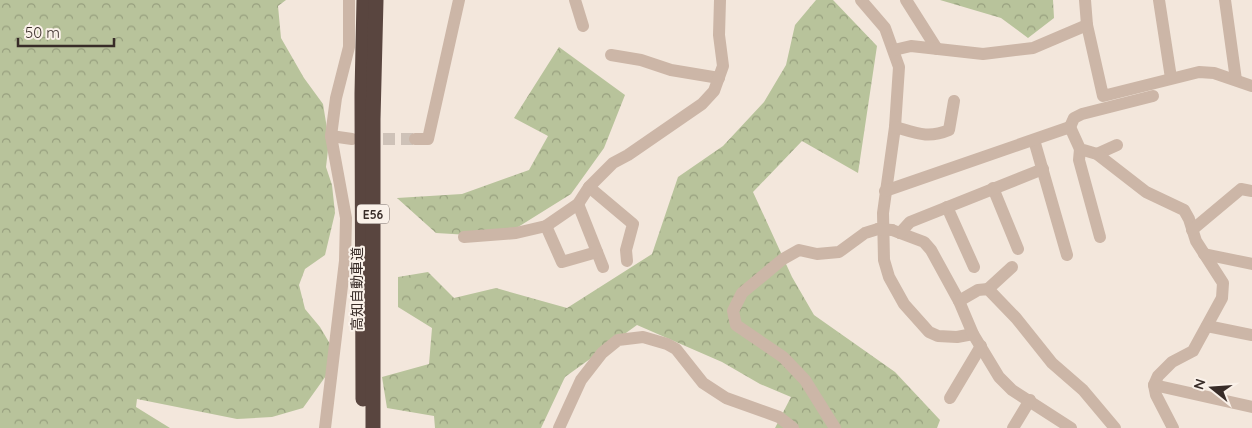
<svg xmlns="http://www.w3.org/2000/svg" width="1252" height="428" viewBox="0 0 1252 428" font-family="Quicksand,'Noto Sans JP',sans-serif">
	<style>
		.forest { fill: url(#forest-crowns) }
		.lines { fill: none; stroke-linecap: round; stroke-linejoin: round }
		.minor-tunnel { stroke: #cec2b8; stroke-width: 12; stroke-dasharray: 12 6; stroke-linecap: butt }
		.minor { stroke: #ccb6a7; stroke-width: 12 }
		.highway { stroke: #59453f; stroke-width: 15 }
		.minor-bridge { stroke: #ccb6a7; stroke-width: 12 }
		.labels { text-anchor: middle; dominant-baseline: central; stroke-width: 4; stroke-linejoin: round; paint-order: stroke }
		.shield { fill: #faf1e9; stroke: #726762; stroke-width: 1 }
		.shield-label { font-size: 12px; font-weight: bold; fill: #382c28 }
		.street-label { font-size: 14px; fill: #382c28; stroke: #faf1e9 }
	</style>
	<defs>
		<pattern id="forest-crowns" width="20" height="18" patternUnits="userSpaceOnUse" patternTransform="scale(1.25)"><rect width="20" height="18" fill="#b8c39b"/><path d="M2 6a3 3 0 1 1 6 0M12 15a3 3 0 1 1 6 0" fill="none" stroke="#979f7e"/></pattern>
	</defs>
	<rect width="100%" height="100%" fill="#f3e7dc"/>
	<g class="forest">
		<polygon points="0,0 286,0 278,6 281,38 304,78 323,104 329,141 326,167 332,185 335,213 325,255 305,269 299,285 305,309 320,327 333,349 328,373 303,408 272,417 237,419 137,399 136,407 170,428 0,428"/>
		<polygon points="816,0 833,0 877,46 858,173 802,141 753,192 792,277 814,315 895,372 940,420 937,428 775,428 791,397 760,384 722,362 637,325 565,377 541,428 435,428 434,416 387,408 382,377 429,364 432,328 398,307 398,277 428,272 454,298 496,288 567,308 652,254 678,177 723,146 764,102 786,65 795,25"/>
		<polygon points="940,0 1053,0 1054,18 1028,38 1001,18"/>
		<polygon points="559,47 625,95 604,148 571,194 502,237 436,233 397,198 462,194 529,170 548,136 514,118"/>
	</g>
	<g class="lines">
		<polyline class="minor-tunnel" points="365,139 415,139"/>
		<g class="minor">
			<polyline points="575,0 583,26"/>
			<polyline points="861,0 885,28 899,67 895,127 883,213 884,260 889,277 904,304 929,332 938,336 957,337 973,334"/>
			<polyline points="906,0 937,49"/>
			<polyline points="1085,0 1087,25 1103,96 1199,72 1214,73 1252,86"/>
			<polyline points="1159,0 1171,78"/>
			<polyline points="1225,0 1236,80"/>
			<polyline points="894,50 911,46 983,54 1033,48 1087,25"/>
			<polyline points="611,55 641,60 671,70 719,78"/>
			<path d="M895,127c21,6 33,12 54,3l5,-29"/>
			<polyline points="1070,127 1074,118 1082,114 1153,96"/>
			<polyline points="331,136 352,139"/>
			<polyline points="415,139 428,139 459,0"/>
			<polyline points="1034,140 1067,255"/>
			<polyline points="1080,149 1079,160 1100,237"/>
			<polyline points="1097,154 1117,145"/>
			<polyline points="589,187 633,224 626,250 627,261"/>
			<polyline points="993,188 1018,249"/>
			<polyline points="885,191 1070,127 1080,149 1097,154 1146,192 1184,210 1189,219 1196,241 1223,283 1222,298 1193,351 1172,362 1158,376 1154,385 1156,395 1173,428"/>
			<polyline points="578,204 603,267"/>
			<polyline points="947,207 974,267"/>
			<polyline points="546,226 562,262 597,252"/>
			<polyline points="892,230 924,242 931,250 959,301 973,334 999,377 1012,390 1071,428"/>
			<polyline points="1192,230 1241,189 1252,191"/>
			<polyline points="900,233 910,222 1043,169"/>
			<polyline points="464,237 516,233 546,226 578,204 589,187 613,163 628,155 702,104 714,91 723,66 719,35 720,0"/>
			<polyline points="1204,254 1252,264"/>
			<polyline points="988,289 1012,267"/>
			<polyline points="959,301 978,290 988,289 1016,318 1052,363 1083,390 1115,428"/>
			<polyline points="1207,326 1252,335"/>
			<polyline points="1154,385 1252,407"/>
			<polyline points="950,398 981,346"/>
			<polyline points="325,428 345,261 346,218 331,136 336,98 349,47 349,0"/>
			<polyline points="559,428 581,380 602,353 618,340 643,337 667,344 676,349 703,383 726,398 779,417 793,428"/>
			<polyline points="835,428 805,380 783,357 736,325 733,311 742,293 783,259 799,250 817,254 839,252 865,233 878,229"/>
			<polyline points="1013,428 1030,400"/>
		</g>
		<g class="highway">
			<polyline points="363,399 362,94 364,0"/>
			<polyline points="373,428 373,119 376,0"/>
		</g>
		<polyline class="minor-bridge" points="878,229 892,230"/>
	</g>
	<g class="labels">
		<rect class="shield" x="357" y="204.5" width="32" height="19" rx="4"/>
		<g class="shield-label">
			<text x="373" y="214">E56</text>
		</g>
		<g class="street-label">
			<text transform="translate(357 289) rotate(-90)">高知自動車道</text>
		</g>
	</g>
	<g transform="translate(1212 388) rotate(287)" stroke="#faf1e9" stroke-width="4" paint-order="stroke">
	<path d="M0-4L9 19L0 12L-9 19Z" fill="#382c28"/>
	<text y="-8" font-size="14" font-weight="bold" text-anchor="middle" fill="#382c28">N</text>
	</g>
	<path d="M18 38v8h96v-8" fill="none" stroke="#382c28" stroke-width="2.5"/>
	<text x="25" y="38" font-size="15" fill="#382c28" stroke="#faf1e9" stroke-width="4" paint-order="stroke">50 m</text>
</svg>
